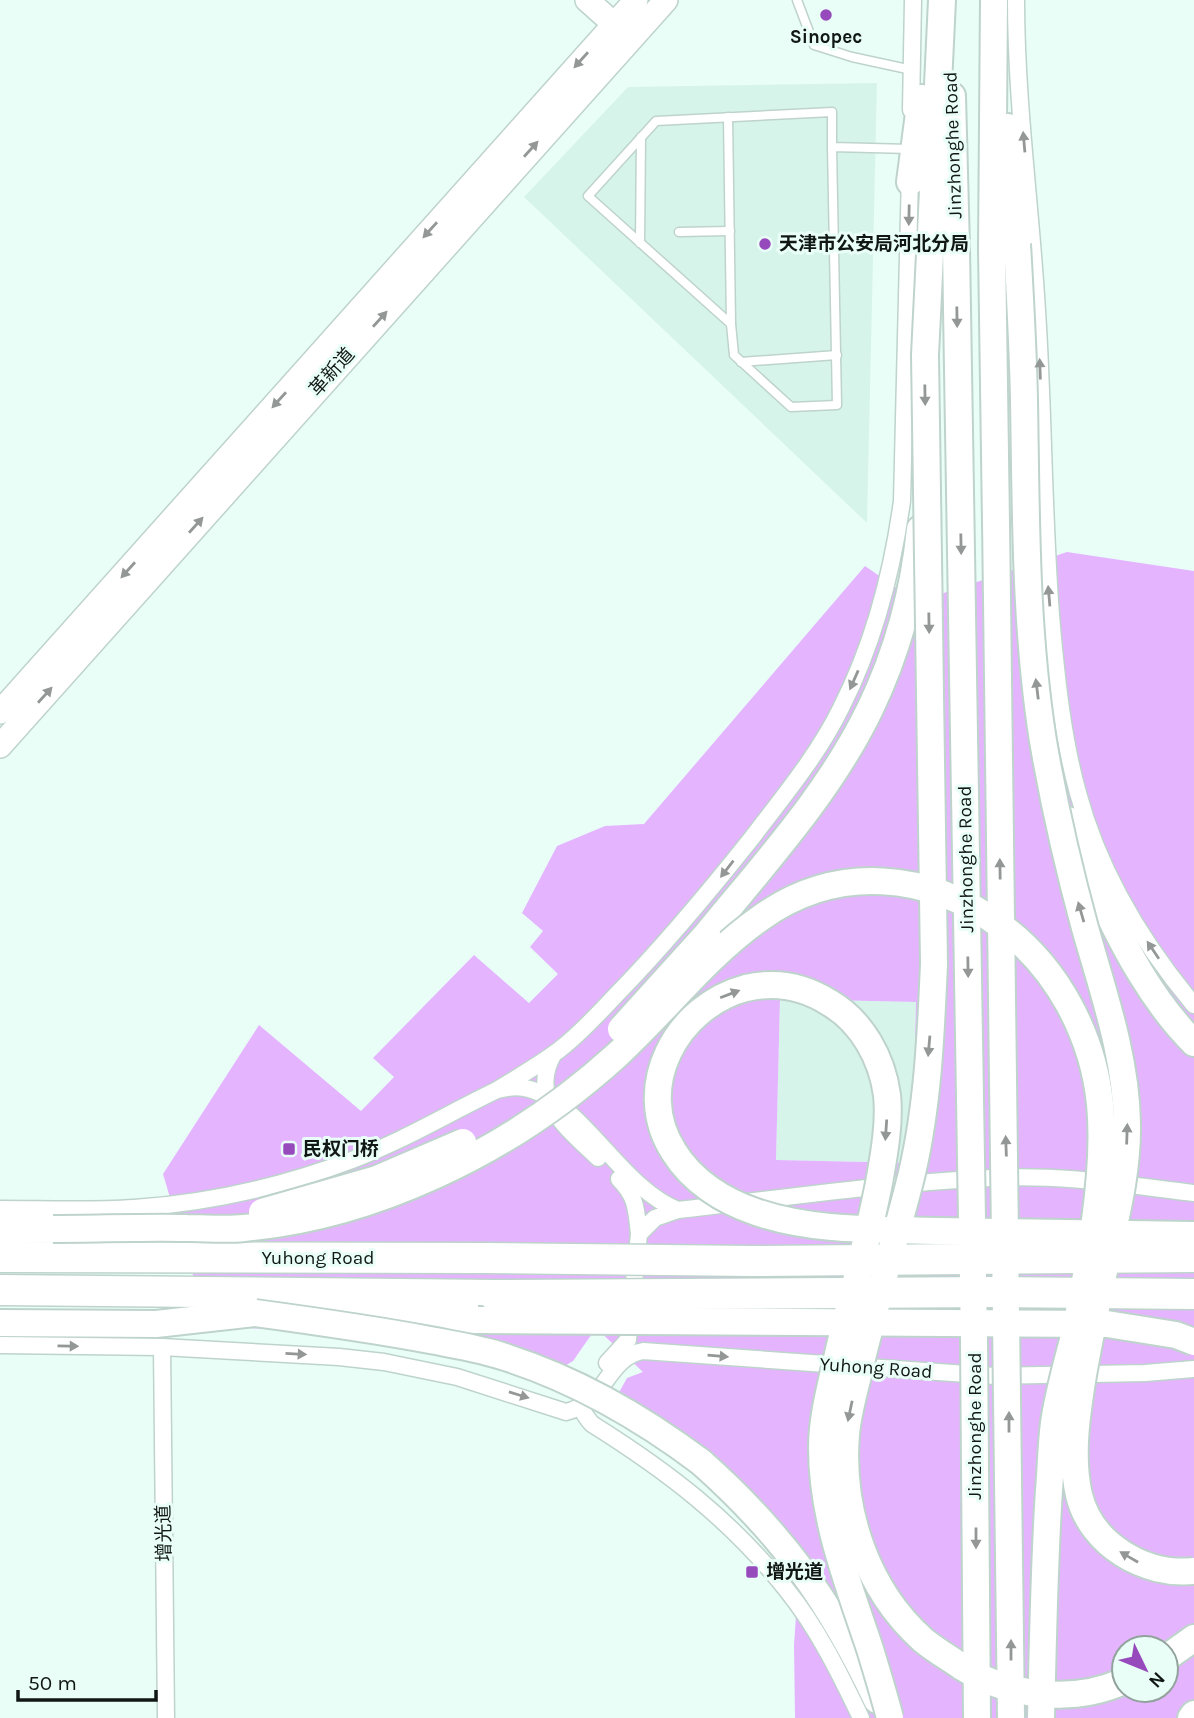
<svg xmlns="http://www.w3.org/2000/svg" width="1194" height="1718" viewBox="0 0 1194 1718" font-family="Karla,'Noto Sans SC',sans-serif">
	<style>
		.built { fill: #d7f4eb }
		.green { fill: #e4b5fe; fill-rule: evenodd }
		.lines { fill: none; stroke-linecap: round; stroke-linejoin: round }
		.lane-casing { stroke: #bed3cc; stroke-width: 11 }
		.street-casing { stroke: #bed3cc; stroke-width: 19 }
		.secondary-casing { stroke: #bed3cc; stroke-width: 26 }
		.primary-casing { stroke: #bed3cc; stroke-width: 30 }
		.highway-casing { stroke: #bed3cc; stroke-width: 33 }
		.lane { stroke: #fff; stroke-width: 8 }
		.street { stroke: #fff; stroke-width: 16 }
		.secondary { stroke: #fff; stroke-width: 23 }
		.primary { stroke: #fff; stroke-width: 26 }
		.highway { stroke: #fff; stroke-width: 30 }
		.primary-bridge-casing { stroke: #bed3cc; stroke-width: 30; stroke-linecap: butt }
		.highway-bridge-casing { stroke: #bed3cc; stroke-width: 33; stroke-linecap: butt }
		.primary-bridge { stroke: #fff; stroke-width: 26 }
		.highway-bridge { stroke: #fff; stroke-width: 30 }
		.oneway { fill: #939796 }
		.poi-dot { fill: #974abb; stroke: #e9fef7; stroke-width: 2.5 }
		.labels { text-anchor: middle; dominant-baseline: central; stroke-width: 6; stroke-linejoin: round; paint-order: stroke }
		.poi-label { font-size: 19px; font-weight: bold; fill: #101715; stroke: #e9fef7; text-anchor: start }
		.street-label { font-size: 19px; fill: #101715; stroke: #e9fef7 }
	</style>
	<rect width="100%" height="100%" fill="#e9fef7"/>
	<g class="built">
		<polygon points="877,83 867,523 524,197 628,87"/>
		<polygon points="780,999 916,1002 912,1163 776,1160"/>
	</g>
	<path class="green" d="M1067,552l127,19v1147h-399l-1,-73 4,-58 -35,-47 -146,-144 10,-18 16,-6 -47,-44 -23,33 -26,16 -75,-24 -163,-22 -101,-5 -45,-152 96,-149 102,86 33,-34 -21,-19 101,-103 55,48 29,-29 -28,-27 13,-16 -21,-18 35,-67 48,-20 39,-2 221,-258 52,36zM780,999l136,3 -4,161 -136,-3zM1124,1648h42v42h-42z"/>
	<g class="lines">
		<g class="lane-casing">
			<g id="lane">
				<polyline points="797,0 814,45 852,57 912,70"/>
				<polyline points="728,117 731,324"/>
				<polyline points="832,147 837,405 791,407 734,355 731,324 588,196 656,121 832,112 832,147 910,149"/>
				<polyline points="679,232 730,231"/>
				<polyline points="640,243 641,137"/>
				<polyline points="741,362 837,355"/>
			</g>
		</g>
		<g class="street-casing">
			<g id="street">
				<path d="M1016,0c0,104 15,207 21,311 7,105 6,211 15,316 5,55 11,112 26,166 21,78 65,151 116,212"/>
				<polyline points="911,110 913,0"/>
				<path d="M553,1055c-25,45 16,75 45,103"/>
				<path d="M497,1090c21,-13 42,-25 62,-40 21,-16 39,-36 57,-55 48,-49 92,-102 135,-156 32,-42 67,-84 90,-131 33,-65 51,-134 61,-207l8,-327"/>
				<path d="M619,1179c18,18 17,31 20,55"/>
				<path d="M0,1209c44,0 89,2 134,-1 74,-5 149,-22 218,-48 51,-19 97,-47 145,-70 9,-2 17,-4 27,-2 54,8 97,101 154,122"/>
				<path d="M0,1345l162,2 177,10 45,5 73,15 109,35c40,-9 40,-54 77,-61l352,25 150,-3 49,-4"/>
				<polyline points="162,1347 166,1718"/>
				<path d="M607,1363l21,-23 11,-106 16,-16 23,-8c105,-12 209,-27 314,-32 67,-4 135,7 202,15"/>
				<path d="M582,1399c-2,10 3,17 10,25 75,47 138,95 194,165 31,38 54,85 75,129"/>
			</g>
		</g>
		<g class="secondary-casing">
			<g id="secondary">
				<polyline points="587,0 624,33"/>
				<polyline points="0,712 636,0"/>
				<polyline points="0,746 666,0"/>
			</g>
		</g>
		<g class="primary-casing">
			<g id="primary">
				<polyline points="952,96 956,248"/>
				<polyline points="1008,127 1017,244"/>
				<polyline points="910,182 921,98"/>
				<polyline points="992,248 994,0"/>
				<polyline points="930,254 942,0"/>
				<path d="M1068,820c8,26 20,50 31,74 25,53 53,107 95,149"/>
				<path d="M707,934c58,-71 123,-142 163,-225 27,-56 44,-119 50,-180"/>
				<polyline points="0,1229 53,1229"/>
				<polyline points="323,1314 478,1320"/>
				<polyline points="0,1323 156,1324 255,1313 278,1313"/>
				<path d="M701,1462c81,72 130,140 176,238"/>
				<polyline points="1166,1658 1194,1638"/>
				<polyline points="1191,1718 1194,1714"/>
			</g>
		</g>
		<g class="highway-casing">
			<g id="highway">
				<polyline points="0,1257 486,1258"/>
				<polyline points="0,1290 494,1295"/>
			</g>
		</g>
		<use href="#lane" class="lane"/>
		<use href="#street" class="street"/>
		<use href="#secondary" class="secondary"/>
		<use href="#primary" class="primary"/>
		<use href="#highway" class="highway"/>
		<g class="primary-bridge-casing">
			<g id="primary-bridge">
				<path d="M1017,244c3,52 6,104 7,156 2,114 1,228 19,341 11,64 25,125 42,187 18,64 41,128 42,195 1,47 -11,94 -21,140 -9,37 -16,74 -23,112 -6,38 -13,81 -4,120 12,50 66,81 115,76"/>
				<polyline points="956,248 974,1341 977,1718"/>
				<path d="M992,248c7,490 15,980 19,1470"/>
				<path d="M930,254l-5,101 9,609c-3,69 -6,141 -22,209 -16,66 -37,129 -52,194 -5,22 -12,45 -14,67 -6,76 20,155 77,206 12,10 26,18 39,27 47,30 111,37 162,14"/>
				<polyline points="621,1029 707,934"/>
				<polyline points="262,1212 377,1179 463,1142"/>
				<path d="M53,1229c45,0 89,-2 134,-1 19,0 38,2 57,0 67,-6 131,-25 192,-53 66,-30 127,-71 181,-120 49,-45 90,-100 145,-138 75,-53 167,-45 239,9 56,41 92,109 99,178 7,70 -12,166 -27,236 -7,27 -15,55 -19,83 -3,22 -3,45 -5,67 -5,76 -6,152 -8,228"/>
				<path d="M255,1313c59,8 117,16 175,27 26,5 53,9 78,18 71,23 133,59 193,104"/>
				<polyline points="478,1320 1107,1324 1176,1335 1194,1342"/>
				<path d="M890,1718c-6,-23 -13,-46 -20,-69 -22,-66 -48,-130 -48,-201 0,-32 9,-63 16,-94 13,-58 30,-114 41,-171 5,-28 11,-60 8,-88 -5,-37 -25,-73 -57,-92 -25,-16 -54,-22 -84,-15 -69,18 -114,99 -72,164 18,29 49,49 82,60 58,20 122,17 182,19 85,1 171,3 256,4"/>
			</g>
		</g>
		<g class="highway-bridge-casing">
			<g id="highway-bridge">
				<polyline points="486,1258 752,1261 1194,1257"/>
				<polyline points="494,1295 996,1292 1194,1294"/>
			</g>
		</g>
		<use href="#primary-bridge" class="primary-bridge"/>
		<use href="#highway-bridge" class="highway-bridge"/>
	</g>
	<defs><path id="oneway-solid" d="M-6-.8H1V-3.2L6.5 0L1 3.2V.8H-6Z" transform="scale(1.75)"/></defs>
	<g class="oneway">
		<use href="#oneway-solid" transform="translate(581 60) rotate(132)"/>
		<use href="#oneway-solid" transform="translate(1024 142) rotate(-95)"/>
		<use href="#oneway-solid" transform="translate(531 149) rotate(-48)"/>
		<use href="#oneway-solid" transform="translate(909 215) rotate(91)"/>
		<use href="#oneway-solid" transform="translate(430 230) rotate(132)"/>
		<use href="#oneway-solid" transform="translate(957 317) rotate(89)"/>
		<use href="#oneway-solid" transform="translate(380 319) rotate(-48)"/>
		<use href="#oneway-solid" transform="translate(1040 369) rotate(-92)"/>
		<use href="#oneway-solid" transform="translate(925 395) rotate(89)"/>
		<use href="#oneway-solid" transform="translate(279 400) rotate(132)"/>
		<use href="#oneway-solid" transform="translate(196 525) rotate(-48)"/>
		<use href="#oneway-solid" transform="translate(961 544) rotate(89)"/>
		<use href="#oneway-solid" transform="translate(128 570) rotate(132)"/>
		<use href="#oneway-solid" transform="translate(1049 596) rotate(-95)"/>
		<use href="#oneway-solid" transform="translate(929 623) rotate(89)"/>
		<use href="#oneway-solid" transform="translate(854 680) rotate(114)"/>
		<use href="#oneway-solid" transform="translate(1037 689) rotate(-97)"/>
		<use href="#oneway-solid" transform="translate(45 695) rotate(-48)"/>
		<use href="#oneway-solid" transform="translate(727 869) rotate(128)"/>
		<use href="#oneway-solid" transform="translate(1000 869) rotate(-91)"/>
		<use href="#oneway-solid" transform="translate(1081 912) rotate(-106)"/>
		<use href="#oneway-solid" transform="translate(1153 950) rotate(-124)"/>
		<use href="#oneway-solid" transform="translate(968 967) rotate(89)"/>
		<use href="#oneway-solid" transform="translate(730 994) rotate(-21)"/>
		<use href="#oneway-solid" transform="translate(929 1046) rotate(95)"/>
		<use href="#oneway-solid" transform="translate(886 1130) rotate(94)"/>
		<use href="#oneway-solid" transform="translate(1127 1134) rotate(-88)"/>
		<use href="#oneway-solid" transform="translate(1006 1146) rotate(-92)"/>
		<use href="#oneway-solid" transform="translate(68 1346) rotate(1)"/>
		<use href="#oneway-solid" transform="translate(296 1354) rotate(3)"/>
		<use href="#oneway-solid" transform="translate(718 1356) rotate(5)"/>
		<use href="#oneway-solid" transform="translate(519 1395) rotate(17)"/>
		<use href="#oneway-solid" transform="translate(850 1411) rotate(102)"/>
		<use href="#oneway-solid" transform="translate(1009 1422) rotate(-90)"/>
		<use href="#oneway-solid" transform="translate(976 1538) rotate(90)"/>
		<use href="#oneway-solid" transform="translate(1129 1557) rotate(-150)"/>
		<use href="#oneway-solid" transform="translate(1011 1650) rotate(-90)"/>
	</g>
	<g class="poi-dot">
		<circle cx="826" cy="15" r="7"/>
		<circle cx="765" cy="244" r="7"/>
		<rect x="282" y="1142" width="14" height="14" rx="3.5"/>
		<rect x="745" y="1565" width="14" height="14" rx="3.5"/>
	</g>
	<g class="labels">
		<g class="poi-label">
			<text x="826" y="37" text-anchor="middle">Sinopec</text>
			<text x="779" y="244">天津市公安局河北分局</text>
			<text x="303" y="1149">民权门桥</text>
			<text x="766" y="1572">增光道</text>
		</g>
		<g class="street-label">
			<text transform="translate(953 145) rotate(-92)">Jinzhonghe Road</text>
			<text transform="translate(332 372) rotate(-48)">革新道</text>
			<text transform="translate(966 859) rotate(-91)">Jinzhonghe Road</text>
			<text x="318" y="1258">Yuhong Road</text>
			<text transform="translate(876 1368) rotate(4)">Yuhong Road</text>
			<text transform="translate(975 1426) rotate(-90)">Jinzhonghe Road</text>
			<text transform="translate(164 1533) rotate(-91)">增光道</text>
		</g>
	</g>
	<g transform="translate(1145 1669) rotate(133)"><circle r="33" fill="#e9fef7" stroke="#92a29d" stroke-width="2"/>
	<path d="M0-5L12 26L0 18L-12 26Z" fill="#974abb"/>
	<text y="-10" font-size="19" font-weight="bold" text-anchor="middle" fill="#101715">N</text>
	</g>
	<path d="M18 1690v10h138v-10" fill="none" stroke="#101715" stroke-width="3.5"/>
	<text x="28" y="1690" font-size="21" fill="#101715" stroke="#e9fef7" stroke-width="5" paint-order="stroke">50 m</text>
</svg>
